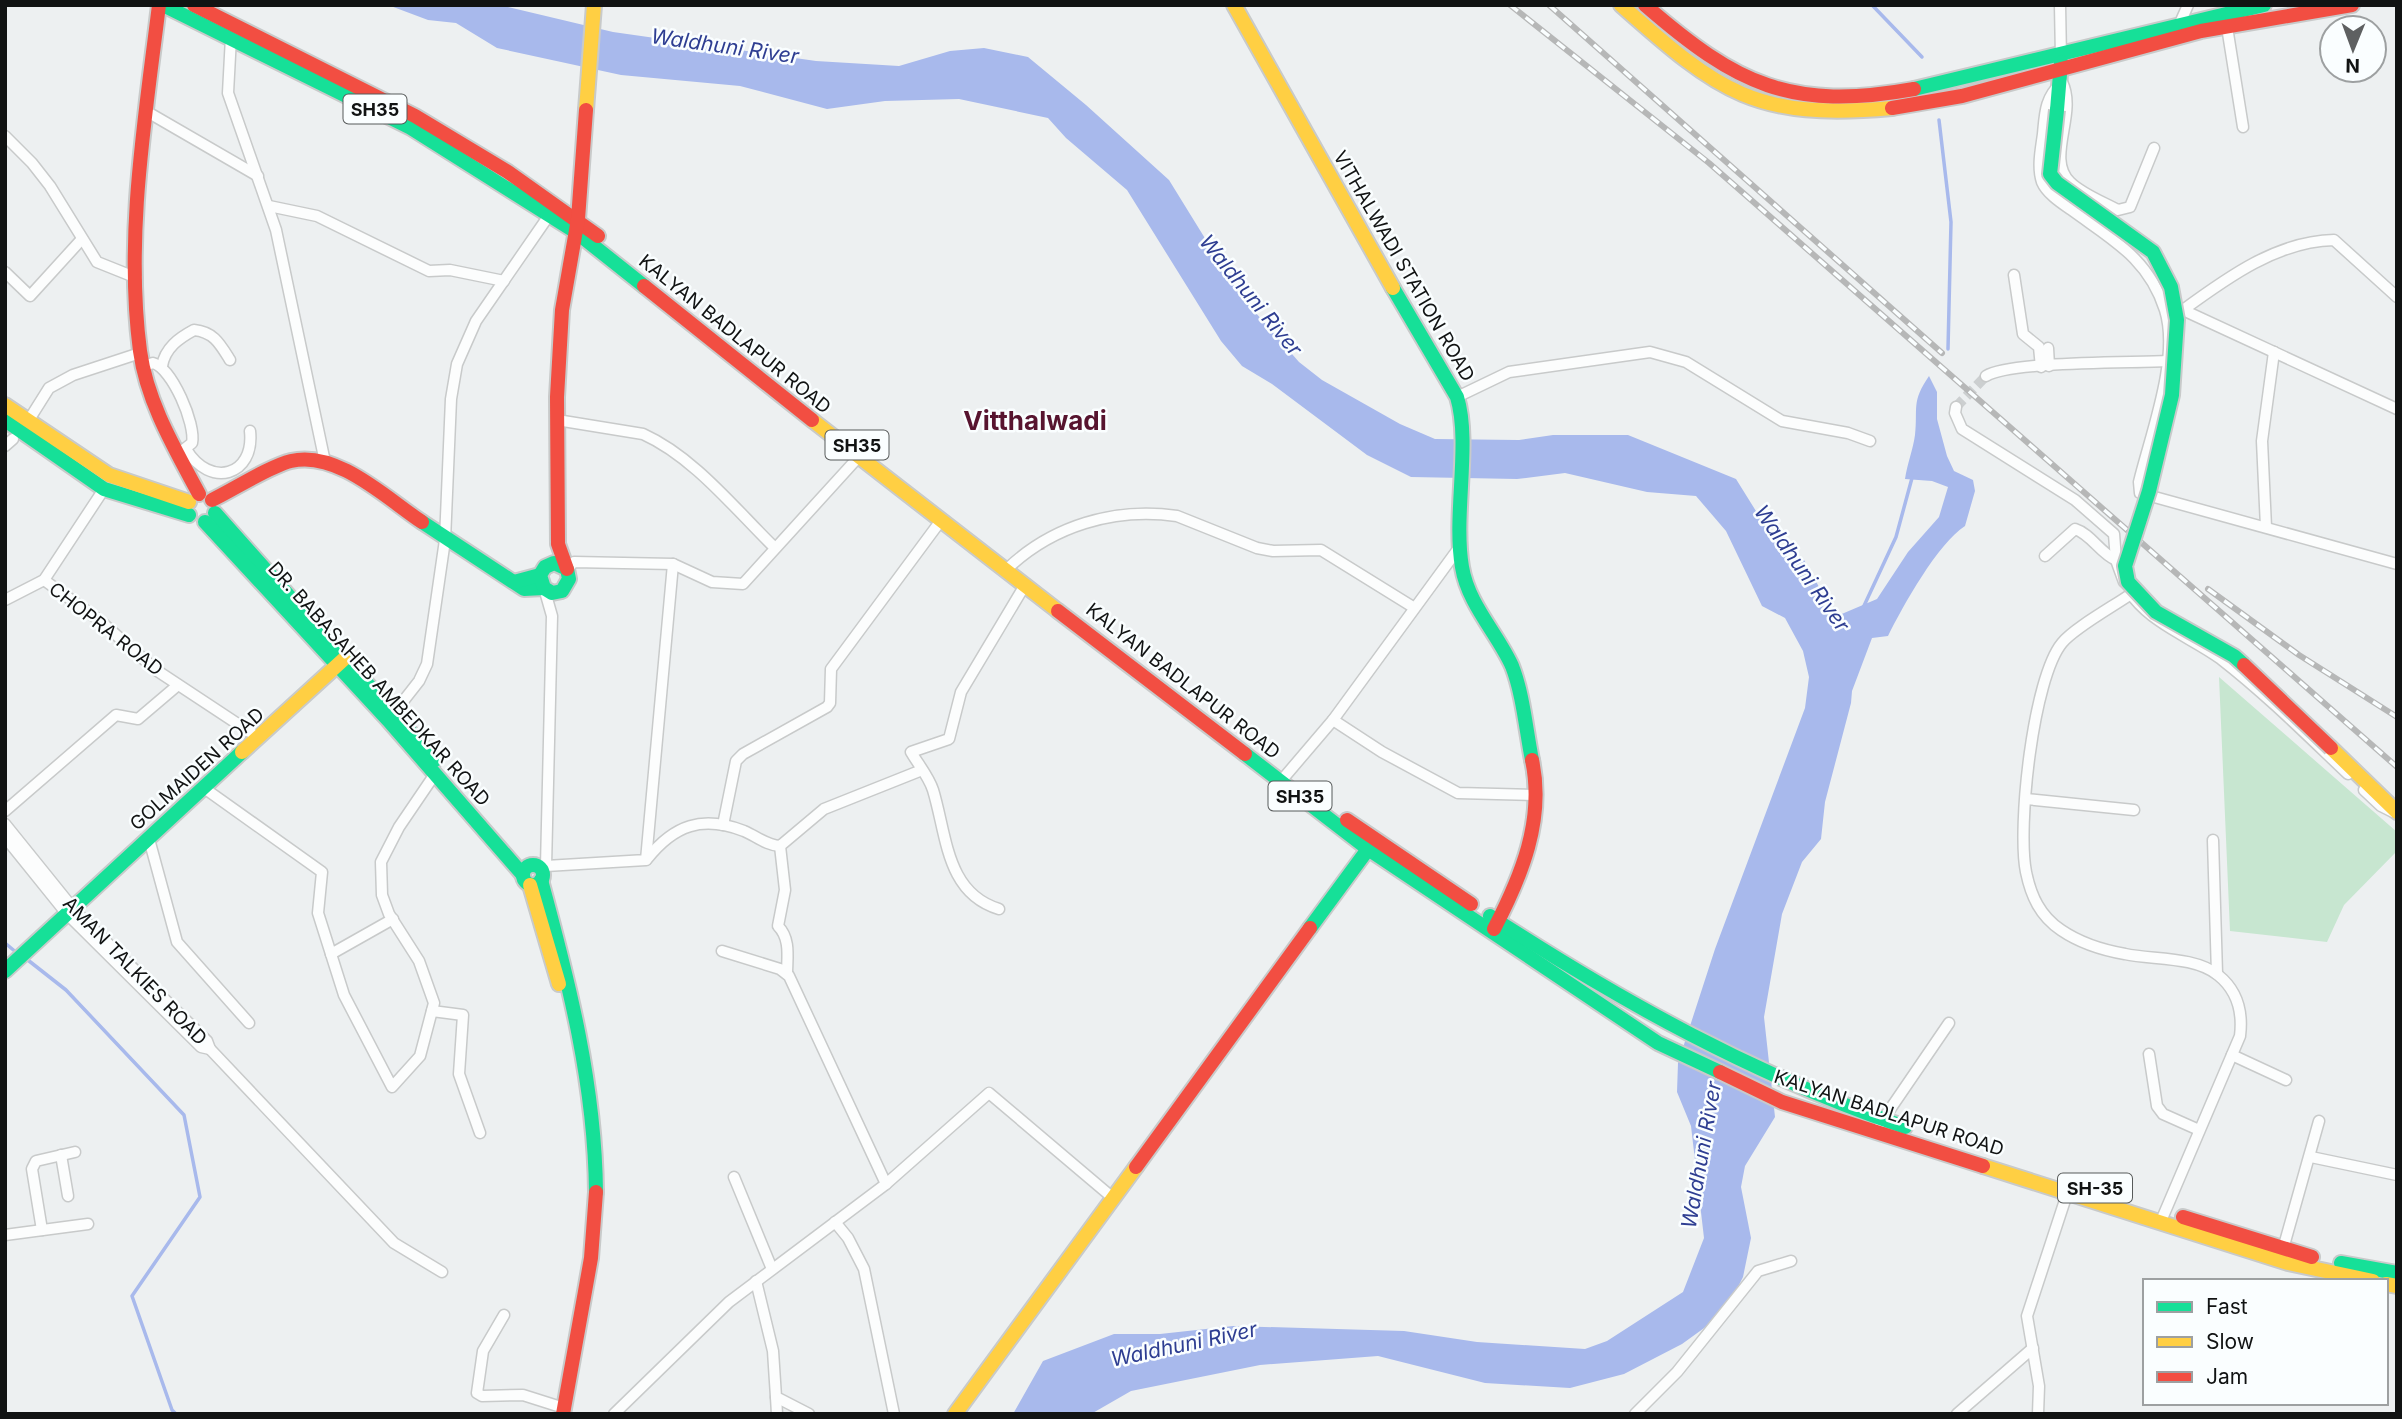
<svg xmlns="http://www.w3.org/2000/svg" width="2402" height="1419" viewBox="0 0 2402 1419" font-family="Inter,sans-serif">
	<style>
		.green { fill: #c7e6d0 }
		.water { fill: #a8b9ec }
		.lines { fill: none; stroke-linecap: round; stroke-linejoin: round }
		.stream { stroke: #a8b9ec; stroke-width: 3.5 }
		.street-tunnel { stroke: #cccfd0; stroke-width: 10; stroke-dasharray: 10 5; stroke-linecap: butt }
		.street-casing { stroke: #c8caca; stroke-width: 13 }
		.fast-casing { stroke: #c8caca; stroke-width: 18 }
		.slow-casing { stroke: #c8caca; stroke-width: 18 }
		.jam-casing { stroke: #c8caca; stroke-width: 18 }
		.street { stroke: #fcfdfd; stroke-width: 10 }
		.fast { stroke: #16e098; stroke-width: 14 }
		.slow { stroke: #ffcf43; stroke-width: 14 }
		.jam { stroke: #f24e42; stroke-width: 14 }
		.rail-casing { stroke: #b6b7b7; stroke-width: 6 }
		.rail { stroke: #fafeff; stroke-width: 3.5; stroke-dasharray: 10; stroke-linecap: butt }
		.fast-bridge-casing { stroke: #c8caca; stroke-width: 18; stroke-linecap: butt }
		.jam-bridge-casing { stroke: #c8caca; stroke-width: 18; stroke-linecap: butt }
		.fast-bridge { stroke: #16e098; stroke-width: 14 }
		.jam-bridge { stroke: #f24e42; stroke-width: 14 }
		.labels { text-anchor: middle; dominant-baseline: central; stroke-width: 5; stroke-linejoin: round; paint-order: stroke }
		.shield { fill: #fafeff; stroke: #575a5a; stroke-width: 2 }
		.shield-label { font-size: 18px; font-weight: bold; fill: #111313 }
		.street-label { font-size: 19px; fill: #111313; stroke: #fafeff }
		.water-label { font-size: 21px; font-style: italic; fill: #2e3e92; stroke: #fafeff }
		.district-label { font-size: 26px; font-weight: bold; fill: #57142f; stroke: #fafeff }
	</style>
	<rect width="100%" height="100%" fill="#edf0f1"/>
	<polygon class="green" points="2219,677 2397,832 2397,851 2344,905 2327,942 2230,931"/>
	<path class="water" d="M388,5h112l113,27 203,29 83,5 51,-15 34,-3 44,9 58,48 83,75 71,115 59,67 23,18 78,44 35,15 84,1 34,-5h75l108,44 48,77 20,4c12,19 19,38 33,56l40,-17 31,-47 31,-35 9,-30 -16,-6 -27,-2c2,-15 8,-29 10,-44 3,-27 -4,-33 14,-59l8,16v27l10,37 7,15 19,9 2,11 -10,35c-27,17 -62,80 -77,110l-16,2 -20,53 -1,12 -26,99 -4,37 -19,23 -20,52 -18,103 11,100 -30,49 -4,21 10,51 -8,39 -18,36 -43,31 -58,30 -54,14 -85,-5 -107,-27 -118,9 -129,26 -40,23h-78l30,-53 71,-27h46l73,-8 171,5 73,11 108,7 22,-8 76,-49 21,-54 -13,-112 -14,-34 1,-29 37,-114 90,-241 4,-31 -6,-26 -18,-33 -23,-12 -36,-75 -30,-35 -49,-4 -82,-19 -48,6 -106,-2 -44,-22 -95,-71 -30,-18 -21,-25 -94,-151 -61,-52 -18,-20 -89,-19 -74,2 -58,8 -87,-23 -119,-11 -124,-27 -41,-25 -28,-3z"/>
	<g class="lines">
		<g class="stream">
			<polyline points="1872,5 1922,57"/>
			<polyline points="1939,120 1951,222 1948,349"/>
			<polyline points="1863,608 1896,537 1912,478"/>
			<polyline points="5,943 17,953"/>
			<polyline points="24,957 66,990 184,1115 200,1197 132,1296 172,1410 176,1414"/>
		</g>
		<polyline class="street-tunnel" points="1956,407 1986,376"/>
		<g class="street-casing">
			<g id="street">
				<polyline points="2060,5 2061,58"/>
				<polyline points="2180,23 2188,5"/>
				<polyline points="2227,27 2243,127"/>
				<polyline points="231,37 228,93 276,230 325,462"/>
				<polyline points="144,110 258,176"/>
				<polyline points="5,136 32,163 50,186 97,262 137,278"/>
				<path d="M2154,148l-24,59 -12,3c-15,-8 -36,-16 -48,-28 -25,-24 8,-68 -8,-100 -17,16 -17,30 -19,52 -2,15 -6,33 -1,48 5,12 21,22 31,29 40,29 76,48 92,99 15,48 -14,123 -26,172l1,11 257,71"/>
				<polyline points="269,206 317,216 429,271 450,270 504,281"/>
				<polyline points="5,272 30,296 81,240"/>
				<polyline points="2014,275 2023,334 2039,347 2041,367"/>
				<path d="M2172,310h11c45,-33 95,-69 151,-70l63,57"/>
				<polyline points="2183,310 2397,409"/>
				<polyline points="2048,348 2049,366"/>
				<path d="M144,366l9,-3c19,5 43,61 39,80l-14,11"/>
				<path d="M162,366c3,-18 17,-28 32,-36 20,2 26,14 36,30"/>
				<path d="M1986,376c25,-15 145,-13 181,-15"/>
				<polyline points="1457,397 1509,372 1650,352 1686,362 1782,421 1848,433 1870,441"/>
				<polyline points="1956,407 1955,413 1962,429 2075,500 2114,534 2116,560 2124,582"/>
				<path d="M557,420l86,14c51,23 92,75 131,113"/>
				<polyline points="27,423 49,388 73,375 140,353"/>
				<polyline points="5,446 13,439"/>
				<path d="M186,449c24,40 69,27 64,-18"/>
				<polyline points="2266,527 2262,441 2274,352"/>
				<path d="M2045,556l30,-27c16,5 25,24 41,31"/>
				<polyline points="567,569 574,562 673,564 712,582 743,584 864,451"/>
				<path d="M1007,569c45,-43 107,-62 170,-53l80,32 16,3 48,-1 92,57"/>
				<polyline points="44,580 99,620 156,670 259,738"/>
				<path d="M2131,594c-17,12 -57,34 -69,49 -29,35 -45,184 -36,229 5,24 14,44 35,58 19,13 41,20 64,24 28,6 69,2 93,21 20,16 25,37 22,61l-79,185"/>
				<path d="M2134,598c23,28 58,40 87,61 45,35 86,76 127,115"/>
				<polyline points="5,600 44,580 104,489"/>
				<polyline points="390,718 419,681 427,664 445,540 451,399 457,364 476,321 552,211"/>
				<polyline points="1333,720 1382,752 1458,793 1536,795"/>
				<polyline points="1281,781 1333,720 1461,545"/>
				<polyline points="204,788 322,872 318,913 344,995 392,1087 420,1056 434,1003 419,961 389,914 382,895 381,862 399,827 435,774"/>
				<polyline points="2364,790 2381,806 2393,812"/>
				<polyline points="2026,799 2134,810"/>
				<polyline points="5,811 116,715 138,719 178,685"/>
				<polyline points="5,824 76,912 207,1041 210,1049 394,1243 442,1272"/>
				<polyline points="723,825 736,761 743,754 827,707 830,703 831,669 942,519"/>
				<polyline points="5,837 67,914 201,1047 210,1049"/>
				<polyline points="149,839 177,942 249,1023"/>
				<polyline points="2213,840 2217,974"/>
				<path d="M780,846l5,44 -7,36c13,13 9,32 9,48"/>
				<path d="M647,859c27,-34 55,-44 97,-28 12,5 22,14 36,15l44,-37 98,-39"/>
				<polyline points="546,866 646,860 673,564"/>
				<polyline points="541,868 546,866 552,616 544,588"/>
				<path d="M999,909c-53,-16 -52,-73 -66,-119 -4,-13 -15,-26 -22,-38l38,-13 12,-47 64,-107"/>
				<polyline points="722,951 780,969 789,976 886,1184"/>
				<polyline points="331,954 393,919"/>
				<polyline points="432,1011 463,1015 459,1074 480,1133"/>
				<polyline points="2149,1054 2157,1106 2163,1114 2199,1130"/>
				<polyline points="2232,1055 2286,1080"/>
				<polyline points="1880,1124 1949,1023"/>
				<polyline points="61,1155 68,1196"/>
				<polyline points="2311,1157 2397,1175"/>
				<polyline points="734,1177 772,1269"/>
				<polyline points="835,1222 848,1238 864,1269 894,1414"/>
				<polyline points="42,1230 32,1169 36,1161 75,1152"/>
				<polyline points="5,1235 88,1224"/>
				<polyline points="2283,1249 2319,1121"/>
				<polyline points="756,1281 773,1351 776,1397 809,1414"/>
				<polyline points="504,1315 483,1351 477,1393 482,1396 523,1395 564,1408"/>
				<polyline points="776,1397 777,1414"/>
				<polyline points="614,1414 729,1302 886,1184 989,1093 1113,1198"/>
				<polyline points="1635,1414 1677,1372 1758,1271 1791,1261"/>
				<polyline points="1957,1414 2033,1348"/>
				<polyline points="2038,1414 2039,1386 2027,1316 2068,1191"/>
			</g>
		</g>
		<g class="fast-casing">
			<g id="fast">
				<polyline points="163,5 411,128 576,232 644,286"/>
				<polyline points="1914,89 2264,5"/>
				<polyline points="2057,110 2061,62"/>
				<path d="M1393,288l64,109c14,46 -4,118 5,170 6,37 35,66 50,99 11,28 14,64 20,94"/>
				<polyline points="5,420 104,489 189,515"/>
				<polyline points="215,513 435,760"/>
				<polyline points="205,522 388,720 523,875"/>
				<polyline points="422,522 524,589 544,588"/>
				<polyline points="514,582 540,575 545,567 554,563 567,569 569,579 562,591 552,593 544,588 540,575"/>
				<polyline points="1245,754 1368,849 1658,1043 1720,1072"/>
				<circle cx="533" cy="875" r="10"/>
				<path d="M541,880c28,103 54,205 55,312"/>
				<path d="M1490,916c132,86 266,160 415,211"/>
				<polyline points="1310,928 1374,841"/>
				<polyline points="5,971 242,752"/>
				<polyline points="2341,1263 2397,1273"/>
			</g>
		</g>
		<g class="slow-casing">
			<g id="slow">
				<polyline points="1234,5 1393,288"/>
				<path d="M1621,5c99,88 134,115 271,103"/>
				<polyline points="586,110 594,5"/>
				<polyline points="5,405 109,475 189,502"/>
				<polyline points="812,420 1058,611"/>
				<polyline points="2331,748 2397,812"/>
				<polyline points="242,752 344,659"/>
				<polyline points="530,885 559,984"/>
				<polyline points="1983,1166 2288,1263 2373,1281"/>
				<polyline points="2386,1284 2397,1286"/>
				<polyline points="955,1414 1136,1167"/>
			</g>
		</g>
		<g class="jam-casing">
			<g id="jam">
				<path d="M159,5c-14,114 -34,232 -19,346 7,51 35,98 59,143"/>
				<polyline points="194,5 415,116 508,172 598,236"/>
				<path d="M1645,5c92,80 146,106 269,84"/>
				<polyline points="1892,108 1962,96 2201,31 2352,5"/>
				<polyline points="644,286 812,420"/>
				<path d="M212,500c21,-10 58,-34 79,-39 46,-11 95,37 131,61"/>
				<polyline points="567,569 558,544 557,397 562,310 578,219 586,110"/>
				<polyline points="1058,611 1245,754"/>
				<polyline points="1347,820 1471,904"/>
				<path d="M1494,929c27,-52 51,-109 38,-169"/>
				<polyline points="1720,1072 1782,1102 1983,1166"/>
				<polyline points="1136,1167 1310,928"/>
				<polyline points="2183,1217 2312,1257"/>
				<polyline points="563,1414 591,1258 596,1192"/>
			</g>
		</g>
		<use href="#street" class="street"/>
		<use href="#fast" class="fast"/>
		<use href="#slow" class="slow"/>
		<use href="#jam" class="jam"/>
		<g class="rail-casing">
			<g id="rail">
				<polyline points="1510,5 1709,163 2397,767"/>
				<polyline points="1549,5 1942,353"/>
				<polyline points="2208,589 2299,655 2397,717"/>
			</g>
		</g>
		<use href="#rail" class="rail"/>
		<g class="fast-bridge-casing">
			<polyline id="fast-bridge" points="2057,110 2050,174 2057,183 2153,252 2171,287 2177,320 2172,395 2149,491 2125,566 2128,582 2156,612 2234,656 2244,665"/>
		</g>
		<g class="jam-bridge-casing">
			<polyline id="jam-bridge" points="2244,665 2331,748"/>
		</g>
		<use href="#fast-bridge" class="fast-bridge"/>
		<use href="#jam-bridge" class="jam-bridge"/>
	</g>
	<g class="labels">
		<g class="shield">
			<rect x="343.5" y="94.5" width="63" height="29" rx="5"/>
			<rect x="825.5" y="430.5" width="63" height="29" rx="5"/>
			<rect x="1268.5" y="781.5" width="63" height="29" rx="5"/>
			<rect x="2058" y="1173.5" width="74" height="29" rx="5"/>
		</g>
		<g class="shield-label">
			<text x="375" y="109">SH35</text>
			<text x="857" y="445">SH35</text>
			<text x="1300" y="796">SH35</text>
			<text x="2095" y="1188">SH-35</text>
		</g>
		<g class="street-label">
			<text transform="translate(1404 266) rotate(60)">VITHALWADI STATION ROAD</text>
			<text transform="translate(735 334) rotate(39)">KALYAN BADLAPUR ROAD</text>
			<text transform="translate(106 629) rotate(38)">CHOPRA ROAD</text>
			<text transform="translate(1183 681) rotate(38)">KALYAN BADLAPUR ROAD</text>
			<text transform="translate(379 684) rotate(48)">DR. BABASAHEB AMBEDKAR ROAD</text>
			<text transform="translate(197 769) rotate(-42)">GOLMAIDEN ROAD</text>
			<text transform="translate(135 971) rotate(46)">AMAN TALKIES ROAD</text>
			<text transform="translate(1889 1113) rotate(18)">KALYAN BADLAPUR ROAD</text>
		</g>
		<g class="water-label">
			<text transform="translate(725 46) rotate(8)">Waldhuni River</text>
			<text transform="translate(1251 295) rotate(51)">Waldhuni River</text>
			<text transform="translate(1802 568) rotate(55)">Waldhuni River</text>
			<text transform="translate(1701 1155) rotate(-80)">Waldhuni River</text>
			<text transform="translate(1184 1344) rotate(-12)">Waldhuni River</text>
		</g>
		<g class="district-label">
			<text x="1035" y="420">Vitthalwadi</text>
		</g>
	</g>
	<rect width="2402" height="1419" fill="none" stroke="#111313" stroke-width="14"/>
	<rect x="2143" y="1279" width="245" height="126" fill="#fafeff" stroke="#9da0a1" stroke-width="2"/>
	<rect x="2157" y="1302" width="35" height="10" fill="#16e098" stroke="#9da0a1" stroke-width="2"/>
	<text x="2206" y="1314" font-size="21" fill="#111313">Fast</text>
	<rect x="2157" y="1337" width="35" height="10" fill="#ffcf43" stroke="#9da0a1" stroke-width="2"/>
	<text x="2206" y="1349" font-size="21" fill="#111313">Slow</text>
	<rect x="2157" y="1372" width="35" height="10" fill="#f24e42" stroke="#9da0a1" stroke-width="2"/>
	<text x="2206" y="1384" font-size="21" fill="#111313">Jam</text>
	<g transform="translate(2353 49) rotate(181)"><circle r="33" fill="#fafeff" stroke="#9da0a1" stroke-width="2"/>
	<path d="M0-5L12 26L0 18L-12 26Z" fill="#5e6061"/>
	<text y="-10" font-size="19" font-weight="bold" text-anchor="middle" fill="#111313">N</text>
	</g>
</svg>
